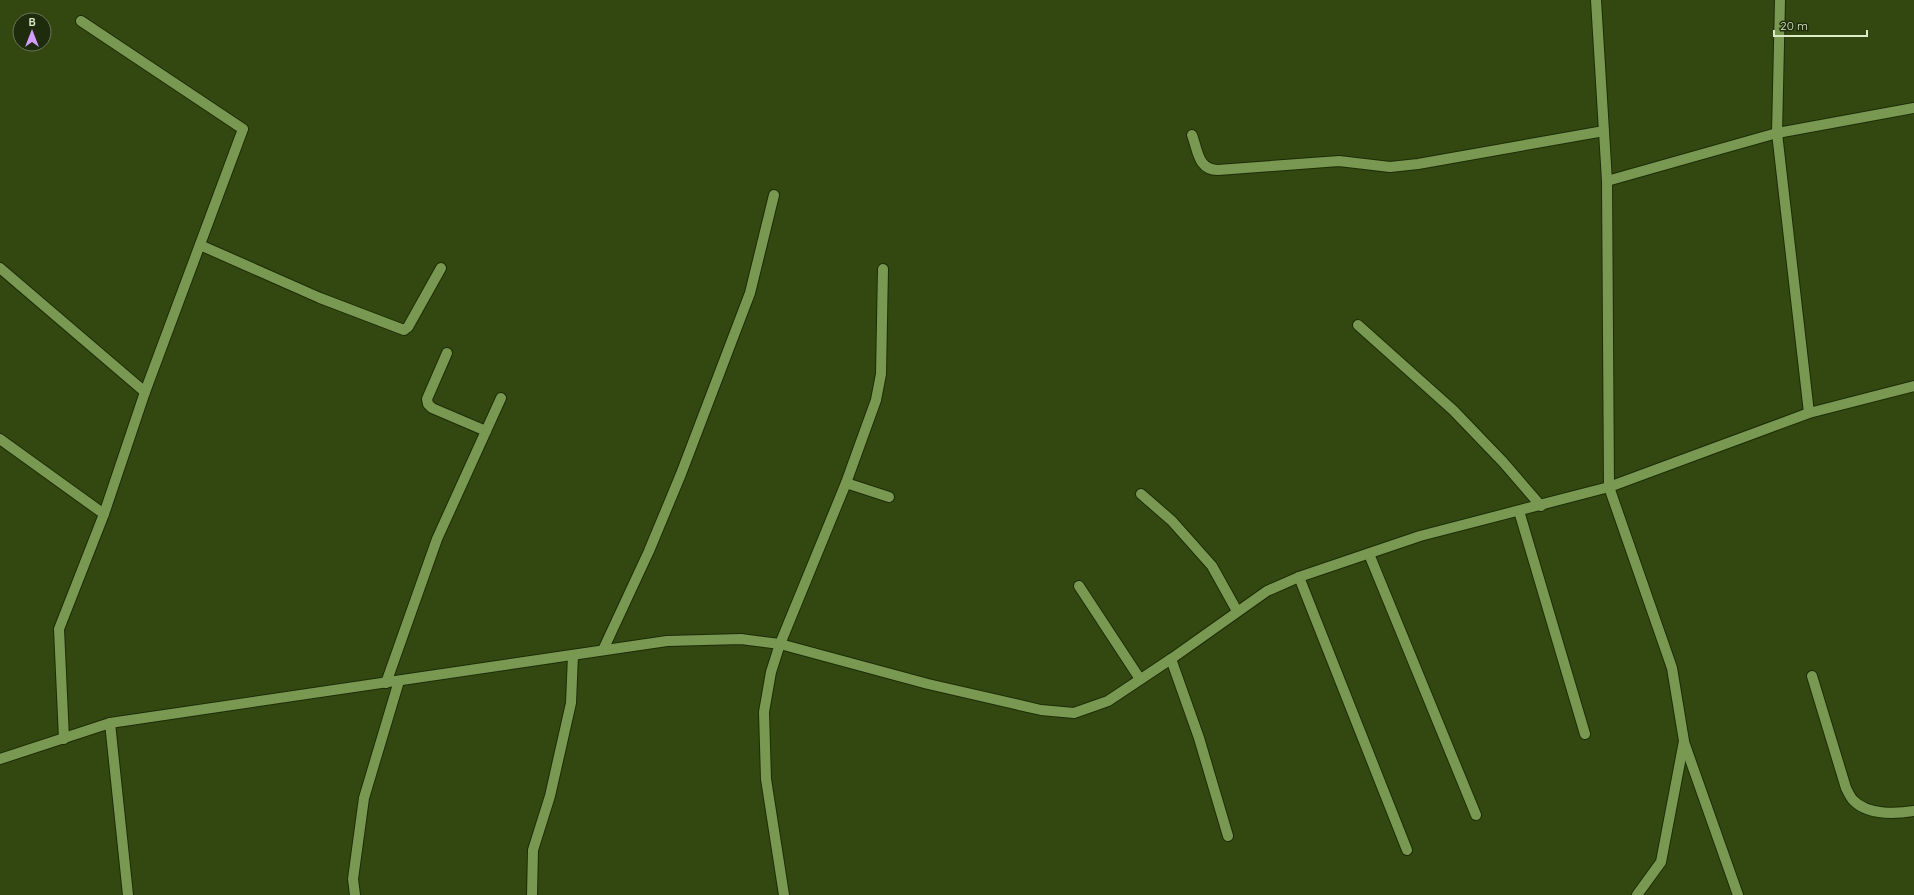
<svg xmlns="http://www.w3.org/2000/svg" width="1914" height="895" viewBox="0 0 1914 895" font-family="Quicksand,sans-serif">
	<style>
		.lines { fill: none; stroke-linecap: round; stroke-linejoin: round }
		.minor-casing { stroke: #1d2c06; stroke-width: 12 }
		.minor { stroke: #799851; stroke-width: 10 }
	</style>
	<rect width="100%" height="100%" fill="#334811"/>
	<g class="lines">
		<g class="minor-casing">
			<g id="minor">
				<polyline points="1596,0 1607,181 1609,487 1672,668 1684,741 1661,862 1637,895"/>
				<polyline points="1780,0 1777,133 1809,413"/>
				<path d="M1192,135c6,16 6,35 26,35l121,-9 51,6 28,-3 186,-33"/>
				<polyline points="1607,181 1777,133 1914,108"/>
				<polyline points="200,245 320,298 404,330 408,327 441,268"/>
				<polyline points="0,268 145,392"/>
				<polyline points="1358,325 1453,410 1503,462 1541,506"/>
				<polyline points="447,353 427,399 428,404 432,408 486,431"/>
				<polyline points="0,439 104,514"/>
				<polyline points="846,483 889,497"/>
				<polyline points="1141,494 1172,521 1212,566 1237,611"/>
				<polyline points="1519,511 1585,734"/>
				<polyline points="1369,554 1476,815"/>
				<polyline points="1299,577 1407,850"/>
				<polyline points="1079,586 1140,679"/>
				<polyline points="603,650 649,551 681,474 750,293 774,195"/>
				<polyline points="1171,659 1199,738 1228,836"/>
				<path d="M1812,676l34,112c2,4 4,9 7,12 14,15 42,14 61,11"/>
				<polyline points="386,683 437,539 501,398"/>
				<polyline points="110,723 128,895"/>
				<polyline points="64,739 59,629 104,514 145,392 243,129 81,21"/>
				<polyline points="1684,742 1738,895"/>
				<polyline points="0,759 110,723 667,641 741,639 780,644 928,684 1041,710 1074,713 1108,701 1171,659 1267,591 1299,577 1420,536 1609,487 1809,413 1914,386"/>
				<polyline points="355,895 353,879 364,798 399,681"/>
				<polyline points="532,895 533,850 550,796 571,703 573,655"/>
				<polyline points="784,895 766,779 764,712 771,672 780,644 846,483 876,400 881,374 883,269"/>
			</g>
		</g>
		<use href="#minor" class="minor"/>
	</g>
	<g transform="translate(32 32)"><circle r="19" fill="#1f2b0d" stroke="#6a7857"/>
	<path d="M0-3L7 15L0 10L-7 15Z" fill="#d19dfe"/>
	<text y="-6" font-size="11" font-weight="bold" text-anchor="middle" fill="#daebc6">B</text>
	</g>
	<path d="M1774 30v6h93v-6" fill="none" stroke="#daebc6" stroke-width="2"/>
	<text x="1780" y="30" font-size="12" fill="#daebc6" stroke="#1f2b0d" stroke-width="3" paint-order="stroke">20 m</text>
</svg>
